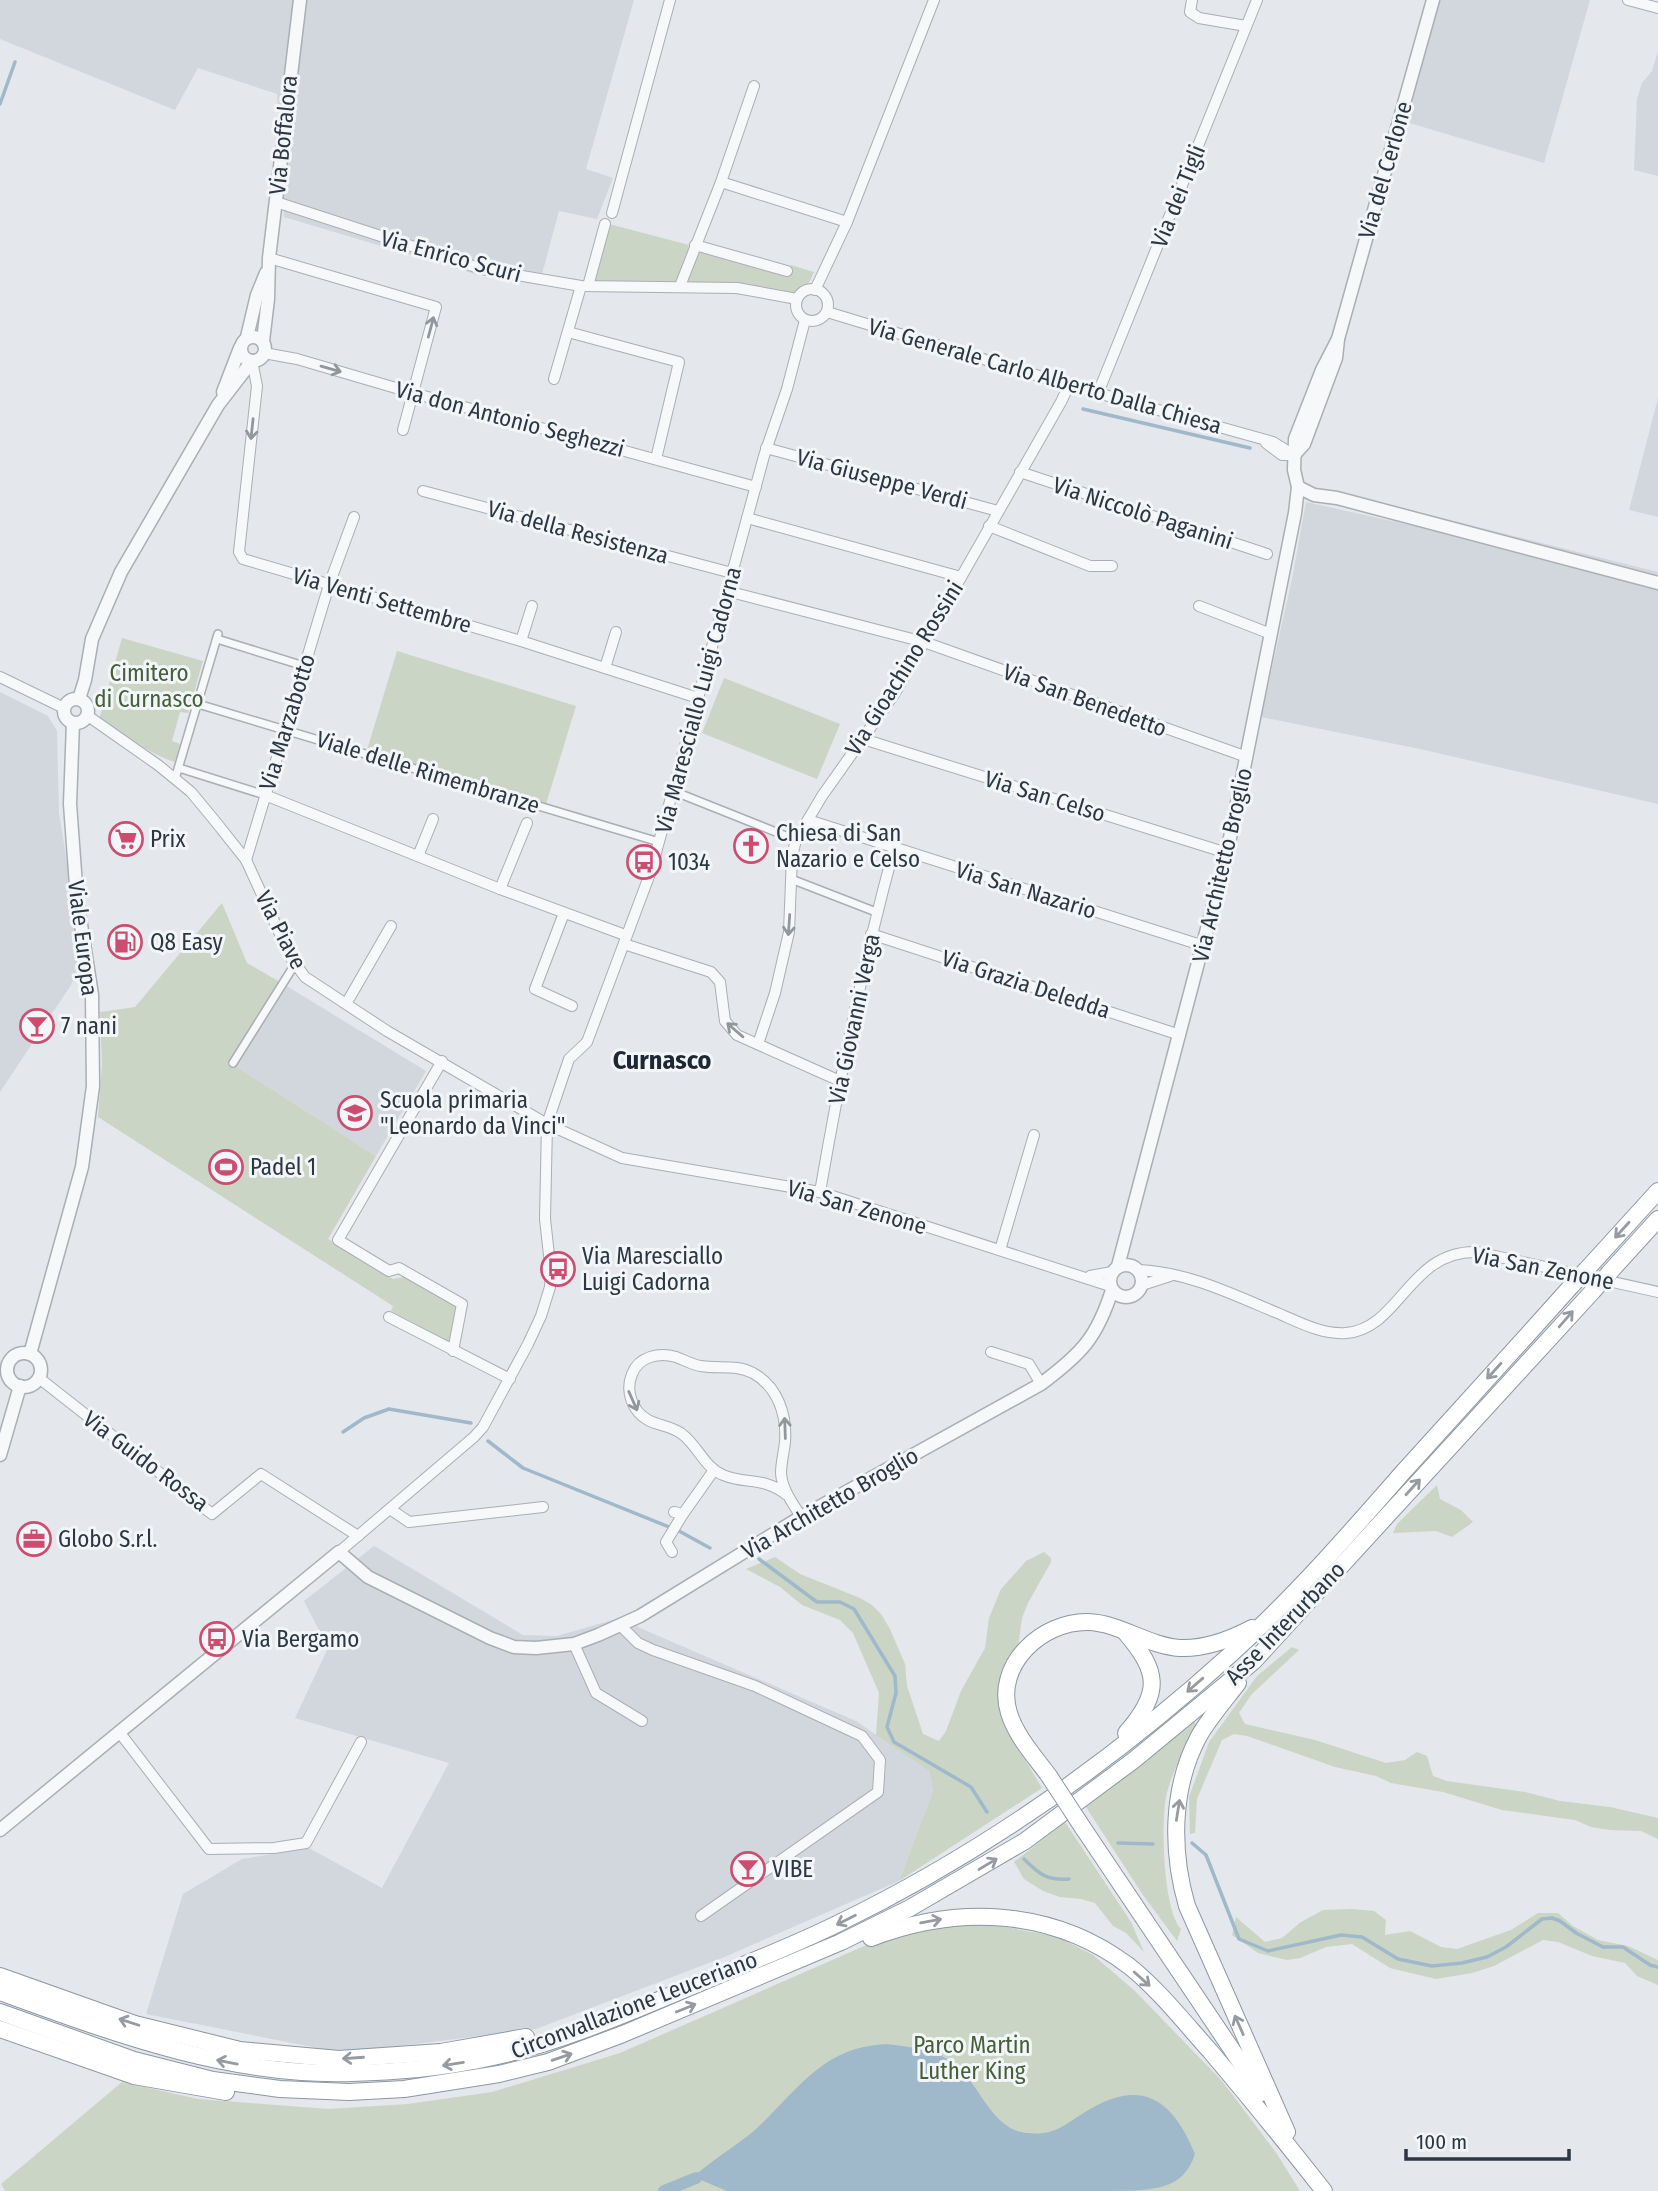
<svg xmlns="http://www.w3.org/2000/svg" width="1658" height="2191" viewBox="0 0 1658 2191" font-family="'Fira Sans Condensed',sans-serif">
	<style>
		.built { fill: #d2d7dd }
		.green { fill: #cbd5c5 }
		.water { fill: #a0b9ca }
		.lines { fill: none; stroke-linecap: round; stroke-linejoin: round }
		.stream { stroke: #a0b9ca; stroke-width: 3.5 }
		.canal { stroke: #a0b9ca; stroke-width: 12 }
		.pedestrian-casing { stroke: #a9afb5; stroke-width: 10 }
		.minor-casing { stroke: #a9afb5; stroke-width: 12 }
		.tertiary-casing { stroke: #a9afb5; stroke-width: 15 }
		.trunk-casing { stroke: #8b97a2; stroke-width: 18 }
		.pedestrian { stroke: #f6f8f9; stroke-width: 7 }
		.minor { stroke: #f6f8f9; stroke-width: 10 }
		.tertiary { stroke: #f6f8f9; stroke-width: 12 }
		.trunk { stroke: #fff; stroke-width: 16 }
		.trunk-bridge-casing { stroke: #8b97a2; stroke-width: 18; stroke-linecap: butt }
		.trunk-bridge { stroke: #fff; stroke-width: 16 }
		.oneway { stroke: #90989e }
		.oneway2 { stroke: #959ba1 }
		.labels { text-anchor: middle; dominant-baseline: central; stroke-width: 6; stroke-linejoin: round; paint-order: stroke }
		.street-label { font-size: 23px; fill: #2b3743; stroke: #f3f6f8 }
		.park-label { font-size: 23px; fill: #455f39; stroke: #f3f6f8 }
		.poi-label { font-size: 23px; fill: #2b3743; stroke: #f3f6f8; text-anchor: start }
		.quarter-label { font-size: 26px; font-weight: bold; fill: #1e2834; stroke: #f3f6f8 }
	</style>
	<rect width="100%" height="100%" fill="#e4e7eb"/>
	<g class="built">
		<polygon points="0,0 634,0 586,169 613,178 597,219 559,211 539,285 475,274 284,217 277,94 198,68 175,110 0,39"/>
		<polygon points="1438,0 1590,0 1544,163 1403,121"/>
		<polygon points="1658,51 1658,176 1634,170 1637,99 1642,83 1652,71"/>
		<polygon points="1658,398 1658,517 1629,510"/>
		<polygon points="1306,502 1419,527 1426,514 1658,572 1658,804 1420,749 1261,717 1292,579"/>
		<polygon points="0,692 48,716 57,731 59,813 83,961 71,985 0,1092"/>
		<polygon points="285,985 426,1071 376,1156 237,1067"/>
		<polygon points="374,1546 523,1635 557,1636 623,1617 640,1628 856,1721 929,1771 933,1791 899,1881 722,1958 536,2029 343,2053 146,2014 183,1894 242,1859 309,1848 382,1888 449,1763 295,1718 328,1648 304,1601"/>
	</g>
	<g class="green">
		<polygon points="609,224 689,245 688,249 787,275 791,265 814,272 808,285 797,292 784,293 741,284 592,281"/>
		<path d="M122,638l81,23 -15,52 -8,-1 -8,29 8,3 -5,18c-30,-9 -49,-30 -76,-42z"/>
		<polygon points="397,651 576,706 546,804 367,750"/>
		<polygon points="724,678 840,724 817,779 702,733"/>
		<polygon points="222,903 247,963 285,985 237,1067 376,1156 328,1239 393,1279 404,1277 457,1306 451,1343 391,1311 393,1306 98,1117 102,1064 100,1012 135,1007"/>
		<polygon points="1437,1485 1440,1499 1461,1510 1473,1522 1452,1537 1436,1531 1393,1533 1397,1524"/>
		<polygon points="1044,1552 1051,1558 1051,1562 1028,1603 1022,1618 1018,1647 1000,1688 998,1701 1009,1733 1042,1788 899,1881 933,1791 929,1771 876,1735 879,1693 853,1633 840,1620 802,1605 780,1587 746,1569 775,1557 800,1574 860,1598 872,1605 881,1614 890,1629 905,1664 907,1686 923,1734 939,1741 946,1731 961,1691 985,1648 989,1618 1001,1589 1026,1561"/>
		<polygon points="1292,1647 1299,1650 1251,1695 1239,1713 1245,1724 1315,1740 1386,1763 1405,1760 1417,1752 1427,1756 1433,1776 1447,1781 1525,1792 1560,1801 1610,1807 1658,1818 1658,1839 1641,1831 1610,1830 1591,1827 1575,1820 1502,1810 1443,1792 1391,1783 1376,1776 1335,1767 1247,1736 1234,1734 1222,1740 1197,1799 1195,1833 1190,1834 1189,1797 1209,1742 1257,1676"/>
		<path d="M1194,1721l3,6c-11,22 -26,45 -31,70 -5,27 -3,113 15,132l-4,12 -34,-46 -57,-88z"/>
		<polygon points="1065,1822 1131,1922 1144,1952 1126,1933 1113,1926 1095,1903 1081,1899 1060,1897 1043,1891 1024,1879 1014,1862"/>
		<polygon points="1352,1909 1374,1911 1386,1920 1385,1935 1410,1931 1441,1947 1457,1949 1511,1930 1538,1913 1558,1913 1573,1926 1598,1940 1628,1946 1658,1960 1658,1985 1637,1976 1625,1963 1592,1956 1558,1942 1543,1940 1494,1966 1472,1973 1436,1979 1390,1968 1352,1944 1326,1947 1300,1958 1287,1960 1258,1953 1232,1935 1236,1917 1265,1942 1282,1938 1301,1922 1323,1910"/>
		<polygon points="990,1924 1058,1937 1093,1955 1135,1991 1222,2081 1277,2154 1300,2191 5,2191 1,2184 122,2082 198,2099 328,2109 408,2104 492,2092 620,2053 887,1936 938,1927"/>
	</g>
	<path class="water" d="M886,2044c24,3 51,5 70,21 24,20 36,65 71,68 28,3 37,-8 58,-21 56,-35 87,-14 110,42 -12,37 -42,36 -81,37h-387l-31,-13 3,-6c18,-15 38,-27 56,-42 43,-40 67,-83 131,-86z"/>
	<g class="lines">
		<g class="stream">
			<polyline points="0,104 15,62"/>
			<polyline points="1083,409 1250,448"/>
			<polyline points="343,1432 364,1418 389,1409 471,1423"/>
			<polyline points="488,1441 523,1468 679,1531 710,1548"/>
			<polyline points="759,1559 817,1602 840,1602 854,1609 895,1676 896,1693 887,1727 894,1742 971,1787 987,1812"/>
			<polyline points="1118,1843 1153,1844"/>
			<polyline points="1192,1843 1206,1855 1239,1939 1268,1951 1341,1935 1362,1937 1398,1959 1432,1966 1462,1963 1487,1957 1506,1947 1542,1919 1552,1918 1560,1921 1576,1933 1603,1947 1623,1947 1650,1965 1658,1967"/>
			<path d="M1024,1859c15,15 23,22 45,20"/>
		</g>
		<polyline class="canal" points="664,2191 696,2178"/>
		<g class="pedestrian-casing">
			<g id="pedestrian">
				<polyline points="217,639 304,666"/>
				<polyline points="198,704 659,842"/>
				<polyline points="179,768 265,795"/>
				<polyline points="175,779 218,634"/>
				<polyline points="673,791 796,840"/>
				<polyline points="791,879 876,912"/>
				<polyline points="233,1063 295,964"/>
			</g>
		</g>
		<g class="minor-casing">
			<g id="minor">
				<polyline points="1192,0 1190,12 1199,18 1246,26"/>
				<polyline points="1628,0 1658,8"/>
				<polyline points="721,182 847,222"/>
				<polyline points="276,202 482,269 581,286 737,288 797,299"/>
				<polyline points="612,213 670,0"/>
				<polyline points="695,245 787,271"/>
				<polyline points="269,258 436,307 403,430"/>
				<polyline points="588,286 605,224"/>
				<polyline points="680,286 721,182 754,86"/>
				<circle cx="812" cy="305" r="16"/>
				<polyline points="815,290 847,222 934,0"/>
				<polyline points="827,312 1069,385 1273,442 1294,455"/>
				<polyline points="568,332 679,362 656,459"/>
				<polyline points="264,353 297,359 413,393 756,487"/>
				<polyline points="252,361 257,386 239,552 243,559 521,641 698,698"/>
				<polyline points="554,379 581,286"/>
				<polyline points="1098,393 1257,0"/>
				<polyline points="1266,443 1282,455 1294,455"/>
				<polyline points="766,448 998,511"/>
				<polyline points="1020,472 1267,554"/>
				<polyline points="423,491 732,573"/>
				<polyline points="747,518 961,577"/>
				<polyline points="989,526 1090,566 1112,566"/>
				<polyline points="727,591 924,642 1247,757"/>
				<polyline points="1199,606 1271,634"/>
				<polyline points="521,641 532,606"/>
				<polyline points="605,668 616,632"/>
				<polyline points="0,677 64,708"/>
				<polyline points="88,716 158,765 191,792 215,821 246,860 291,958 305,977 387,1031 547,1124 622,1158 820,1192 1110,1286"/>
				<polyline points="863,739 1227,853"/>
				<polyline points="265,795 500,889 625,935"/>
				<polyline points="808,820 1204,946"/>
				<polyline points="418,856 433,819"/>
				<polyline points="246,860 329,585 354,517"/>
				<polyline points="500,889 527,823"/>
				<polyline points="564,913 535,989 572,1006"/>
				<polyline points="871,934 1180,1035"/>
				<polyline points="624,944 711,972 720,982 725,1021 737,1035 840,1081"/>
				<polyline points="346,1004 391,926"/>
				<polyline points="758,1044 775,993 789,932 792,856 796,840 822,796 895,693 1061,402 1069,385"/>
				<polyline points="442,1061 338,1240 389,1271 399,1268 462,1304 453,1351"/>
				<path d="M820,1192c20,-116 43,-230 74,-343"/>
				<polyline points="1000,1250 1034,1135"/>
				<path d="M1138,1270c49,2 92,23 137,42 22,9 46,23 71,21 54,-4 63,-83 131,-81l181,40"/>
				<polyline points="1090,1276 1112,1272"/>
				<polyline points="1142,1285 1170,1276"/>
				<polyline points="389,1317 510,1379"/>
				<polyline points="991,1352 1029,1364 1041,1384"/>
				<polyline points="39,1378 212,1514 261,1474 358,1536"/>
				<path d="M787,1495c-24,-19 -40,-10 -64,-20 -19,-8 -25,-29 -41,-41 -10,-8 -23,-8 -34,-14 -16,-9 -23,-29 -16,-46 7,-18 28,-22 44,-17 9,3 16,8 25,9 18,3 35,-2 52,7 25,14 34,42 32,69 -1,10 -4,21 -4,31 1,17 12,30 20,44"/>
				<polyline points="390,1509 409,1522 543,1507"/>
				<polyline points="674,1512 683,1514 714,1470"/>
				<polyline points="339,1552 474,1437 483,1427 528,1344 541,1316 550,1287 551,1273 545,1219 547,1124 569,1059 587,1042 651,871 764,456 787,389 805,320"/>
				<polyline points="672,1552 666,1542 683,1514"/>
				<polyline points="621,1626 638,1643 653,1650 755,1686 862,1736 880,1760 878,1792 701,1916"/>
				<polyline points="574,1644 596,1693 642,1721"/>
				<polyline points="120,1733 209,1849 274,1848 306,1843 361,1742"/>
			</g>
		</g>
		<g class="tertiary-casing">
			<g id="tertiary">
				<circle cx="253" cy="349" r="12"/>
				<polyline points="247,337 257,295 266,273"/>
				<polyline points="263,341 268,299 269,258 300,0"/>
				<polyline points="223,392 240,348"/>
				<polyline points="1294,455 1304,444 1336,358 1338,339 1433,0"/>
				<polyline points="1298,487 1314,495 1337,498 1658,583"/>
				<circle cx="76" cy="711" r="12"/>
				<polyline points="79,699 85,680 92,639 121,572 218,405 252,361"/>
				<circle cx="1126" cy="1281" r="16"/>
				<polyline points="1118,1266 1227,853 1295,513 1298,487 1294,470 1295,439 1322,370 1338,339"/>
				<circle cx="24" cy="1370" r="17"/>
				<polyline points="30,1354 82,1167 93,1086 92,995 77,899 70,804 73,723"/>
				<polyline points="0,1455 20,1386"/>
				<path d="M0,1830l339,-278 29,25 122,61 24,9 22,1 38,-4 24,-9 42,-19 161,-99 240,-133c40,-30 56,-46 71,-94"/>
			</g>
		</g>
		<g class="trunk-casing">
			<g id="trunk">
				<polyline points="1587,1269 1658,1191"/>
				<polyline points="1609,1273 1658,1219"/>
				<path d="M1125,1632c34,40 37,60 1,101"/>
				<path d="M1238,1683c-13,17 -28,34 -39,53 -28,52 -28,115 -12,170l100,226"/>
				<path d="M1049,1776c-14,-19 -33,-40 -40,-63 -15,-48 33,-92 79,-91 32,1 60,24 92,26 24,1 51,-9 72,-20"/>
				<polyline points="1083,1828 1261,2093"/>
				<path d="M871,1938c87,-33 181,-30 258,28 30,24 55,56 81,85 39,46 77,93 114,140"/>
				<polyline points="0,1976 135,2024 240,2050 339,2059 441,2052 526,2037"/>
				<path d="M0,1992c113,41 229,85 352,81 40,-1 82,-4 121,-12 79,-14 155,-48 229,-79 46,-19 93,-37 137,-59 142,-69 275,-163 392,-269 62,-56 118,-120 173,-183 56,-62 113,-124 169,-187"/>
				<polyline points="0,2012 134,2060 213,2080 280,2089 349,2092 404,2089 499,2074 548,2062 623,2034 841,1942 910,1908 1025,1841 1134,1760 1254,1661 1593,1291"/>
				<polyline points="0,2029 134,2076 226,2092"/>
			</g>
		</g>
		<use href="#pedestrian" class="pedestrian"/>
		<use href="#minor" class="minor"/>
		<use href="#tertiary" class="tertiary"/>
		<use href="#trunk" class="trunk"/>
		<g class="trunk-bridge-casing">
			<g id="trunk-bridge">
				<polyline points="1573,1284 1587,1269"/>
				<polyline points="1593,1291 1609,1273"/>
				<polyline points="1049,1776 1083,1828"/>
			</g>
		</g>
		<use href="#trunk-bridge" class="trunk-bridge"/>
	</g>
	<defs><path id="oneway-shaft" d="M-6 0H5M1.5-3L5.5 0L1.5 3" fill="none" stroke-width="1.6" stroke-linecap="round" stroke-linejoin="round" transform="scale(1.75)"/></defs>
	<g class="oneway">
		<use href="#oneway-shaft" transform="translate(431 327) rotate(-75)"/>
		<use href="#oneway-shaft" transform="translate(331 369) rotate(16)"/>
		<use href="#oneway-shaft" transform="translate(252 429) rotate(96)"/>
		<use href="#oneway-shaft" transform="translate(789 925) rotate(94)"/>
		<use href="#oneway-shaft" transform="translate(735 1030) rotate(-139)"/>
		<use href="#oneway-shaft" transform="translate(633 1401) rotate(66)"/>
		<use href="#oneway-shaft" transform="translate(785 1428) rotate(-92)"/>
	</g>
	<g class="oneway2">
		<use href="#oneway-shaft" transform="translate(1622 1230) rotate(132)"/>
		<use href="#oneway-shaft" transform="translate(1566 1319) rotate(-49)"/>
		<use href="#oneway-shaft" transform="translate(1494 1371) rotate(132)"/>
		<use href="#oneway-shaft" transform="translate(1413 1487) rotate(-48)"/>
		<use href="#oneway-shaft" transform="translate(1195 1685) rotate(139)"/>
		<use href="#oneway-shaft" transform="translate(1178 1810) rotate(-81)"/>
		<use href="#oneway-shaft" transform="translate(988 1864) rotate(-31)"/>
		<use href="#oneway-shaft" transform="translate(846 1920) rotate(153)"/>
		<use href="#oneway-shaft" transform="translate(931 1921) rotate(-10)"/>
		<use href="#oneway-shaft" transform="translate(1142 1979) rotate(42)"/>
		<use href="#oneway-shaft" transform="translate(686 2008) rotate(-22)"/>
		<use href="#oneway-shaft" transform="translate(129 2022) rotate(-162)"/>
		<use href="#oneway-shaft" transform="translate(1239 2025) rotate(-114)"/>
		<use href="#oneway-shaft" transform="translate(562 2057) rotate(-19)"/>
		<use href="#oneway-shaft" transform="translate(353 2058) rotate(176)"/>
		<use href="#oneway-shaft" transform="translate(227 2062) rotate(-169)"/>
		<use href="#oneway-shaft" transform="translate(453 2064) rotate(171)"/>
	</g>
	<defs>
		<g id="supermarket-ring" transform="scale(1.75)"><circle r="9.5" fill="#f3f6f8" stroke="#cc4d6f" stroke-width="1.5"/><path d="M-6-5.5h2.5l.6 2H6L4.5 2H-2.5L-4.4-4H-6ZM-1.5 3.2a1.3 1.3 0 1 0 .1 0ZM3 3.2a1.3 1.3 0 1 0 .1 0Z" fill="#cc4d6f"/></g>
		<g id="church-ring" transform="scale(1.75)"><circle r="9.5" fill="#f3f6f8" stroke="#cc4d6f" stroke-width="1.5"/><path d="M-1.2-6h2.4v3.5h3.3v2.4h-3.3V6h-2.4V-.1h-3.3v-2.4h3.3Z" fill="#cc4d6f"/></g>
		<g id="bus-ring" transform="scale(1.75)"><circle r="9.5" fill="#f3f6f8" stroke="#cc4d6f" stroke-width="1.5"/><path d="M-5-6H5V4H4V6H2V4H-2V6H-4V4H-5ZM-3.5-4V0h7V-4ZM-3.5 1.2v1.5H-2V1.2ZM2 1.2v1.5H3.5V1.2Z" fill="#cc4d6f"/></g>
		<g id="fuel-ring" transform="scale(1.75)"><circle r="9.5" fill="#f3f6f8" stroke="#cc4d6f" stroke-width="1.5"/><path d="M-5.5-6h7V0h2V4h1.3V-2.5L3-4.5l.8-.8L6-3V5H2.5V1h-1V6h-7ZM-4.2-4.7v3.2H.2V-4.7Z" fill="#cc4d6f"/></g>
		<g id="bar-ring" transform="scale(1.75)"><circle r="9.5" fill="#f3f6f8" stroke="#cc4d6f" stroke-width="1.5"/><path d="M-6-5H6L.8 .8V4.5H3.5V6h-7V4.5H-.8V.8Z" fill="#cc4d6f"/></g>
		<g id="school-ring" transform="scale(1.75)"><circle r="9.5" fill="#f3f6f8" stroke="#cc4d6f" stroke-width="1.5"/><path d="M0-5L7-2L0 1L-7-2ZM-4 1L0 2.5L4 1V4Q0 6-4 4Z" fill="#cc4d6f"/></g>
		<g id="stadium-ring" transform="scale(1.75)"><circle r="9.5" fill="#f3f6f8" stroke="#cc4d6f" stroke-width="1.5"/><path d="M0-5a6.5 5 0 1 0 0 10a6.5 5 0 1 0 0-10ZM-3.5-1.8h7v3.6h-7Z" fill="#cc4d6f"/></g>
		<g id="office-ring" transform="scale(1.75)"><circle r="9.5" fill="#f3f6f8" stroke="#cc4d6f" stroke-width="1.5"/><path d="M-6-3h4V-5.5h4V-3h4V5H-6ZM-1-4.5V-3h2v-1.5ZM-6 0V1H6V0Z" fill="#cc4d6f"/></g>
	</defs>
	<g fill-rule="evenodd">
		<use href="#supermarket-ring" x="126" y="839"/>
		<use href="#church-ring" x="751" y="846"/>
		<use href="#bus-ring" x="644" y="862"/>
		<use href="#fuel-ring" x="125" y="942"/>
		<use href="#bar-ring" x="37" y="1026"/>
		<use href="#school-ring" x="355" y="1113"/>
		<use href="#stadium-ring" x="226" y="1167"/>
		<use href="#bus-ring" x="558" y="1269"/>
		<use href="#office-ring" x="34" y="1539"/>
		<use href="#bus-ring" x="217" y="1639"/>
		<use href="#bar-ring" x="748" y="1869"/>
	</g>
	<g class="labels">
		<g class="street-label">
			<text transform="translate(283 135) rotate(-84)">Via Boffalora</text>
			<text transform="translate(1385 170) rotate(-74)">Via del Cerlone</text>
			<text transform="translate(1178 196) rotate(-68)">Via dei Tigli</text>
			<text transform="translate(451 256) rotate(15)">Via Enrico Scuri</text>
			<text transform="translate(1045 376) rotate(16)">Via Generale Carlo Alberto Dalla Chiesa</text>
			<text transform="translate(510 419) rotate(15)">Via don Antonio Seghezzi</text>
			<text transform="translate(882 479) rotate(15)">Via Giuseppe Verdi</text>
			<text transform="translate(1143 513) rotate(18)">Via Niccolò Paganini</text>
			<text transform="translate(578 532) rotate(15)">Via della Resistenza</text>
			<text transform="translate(382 600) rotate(16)">Via Venti Settembre</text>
			<text transform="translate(904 668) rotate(-58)">Via Gioachino Rossini</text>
			<text transform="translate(698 700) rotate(-75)">Via Maresciallo Luigi Cadorna</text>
			<text transform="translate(1085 700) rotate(20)">Via San Benedetto</text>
			<text transform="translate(287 722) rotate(-73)">Via Marzabotto</text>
			<text transform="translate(428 772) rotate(17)">Viale delle Rimembranze</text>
			<text transform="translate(1045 796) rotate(17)">Via San Celso</text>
			<text transform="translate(1222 865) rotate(-77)">Via Architetto Broglio</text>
			<text transform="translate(1026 890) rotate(17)">Via San Nazario</text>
			<text transform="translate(281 930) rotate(63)">Via Piave</text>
			<text transform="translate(83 938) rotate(83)">Viale Europa</text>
			<text transform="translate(1026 984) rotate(18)">Via Grazia Deledda</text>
			<text transform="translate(854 1019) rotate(-78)">Via Giovanni Verga</text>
			<text transform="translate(857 1207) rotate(16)">Via San Zenone</text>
			<text transform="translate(1543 1268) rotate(11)">Via San Zenone</text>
			<text transform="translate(146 1461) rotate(37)">Via Guido Rossa</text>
			<text transform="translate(830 1503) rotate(-30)">Via Architetto Broglio</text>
			<text transform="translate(1285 1623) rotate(-46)">Asse Interurbano</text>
			<text transform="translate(634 2005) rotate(-21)">Circonvallazione Leuceriano</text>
		</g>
		<g class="park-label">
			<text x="149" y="673">Cimitero<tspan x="149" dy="26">di Curnasco</tspan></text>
			<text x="972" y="2045">Parco Martin<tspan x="972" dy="26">Luther King</tspan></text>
		</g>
		<g class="poi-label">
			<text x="776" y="833">Chiesa di San<tspan x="776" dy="26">Nazario e Celso</tspan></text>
			<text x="150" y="839">Prix</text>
			<text x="668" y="862">1034</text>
			<text x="150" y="942">Q8 Easy</text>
			<text x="61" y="1026">7 nani</text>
			<text x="380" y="1100">Scuola primaria<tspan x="380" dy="26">"Leonardo da Vinci"</tspan></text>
			<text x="250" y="1167">Padel 1</text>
			<text x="582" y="1256">Via Maresciallo<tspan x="582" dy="26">Luigi Cadorna</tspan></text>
			<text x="58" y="1539">Globo S.r.l.</text>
			<text x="242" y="1639">Via Bergamo</text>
			<text x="772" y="1869">VIBE</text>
		</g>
		<g class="quarter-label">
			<text x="662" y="1060">Curnasco</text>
		</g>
	</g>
	<path d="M1406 2149v10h163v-10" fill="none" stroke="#2b3743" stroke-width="3.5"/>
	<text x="1416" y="2149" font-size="21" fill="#2b3743" stroke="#f3f6f8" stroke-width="5" paint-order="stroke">100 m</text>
</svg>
